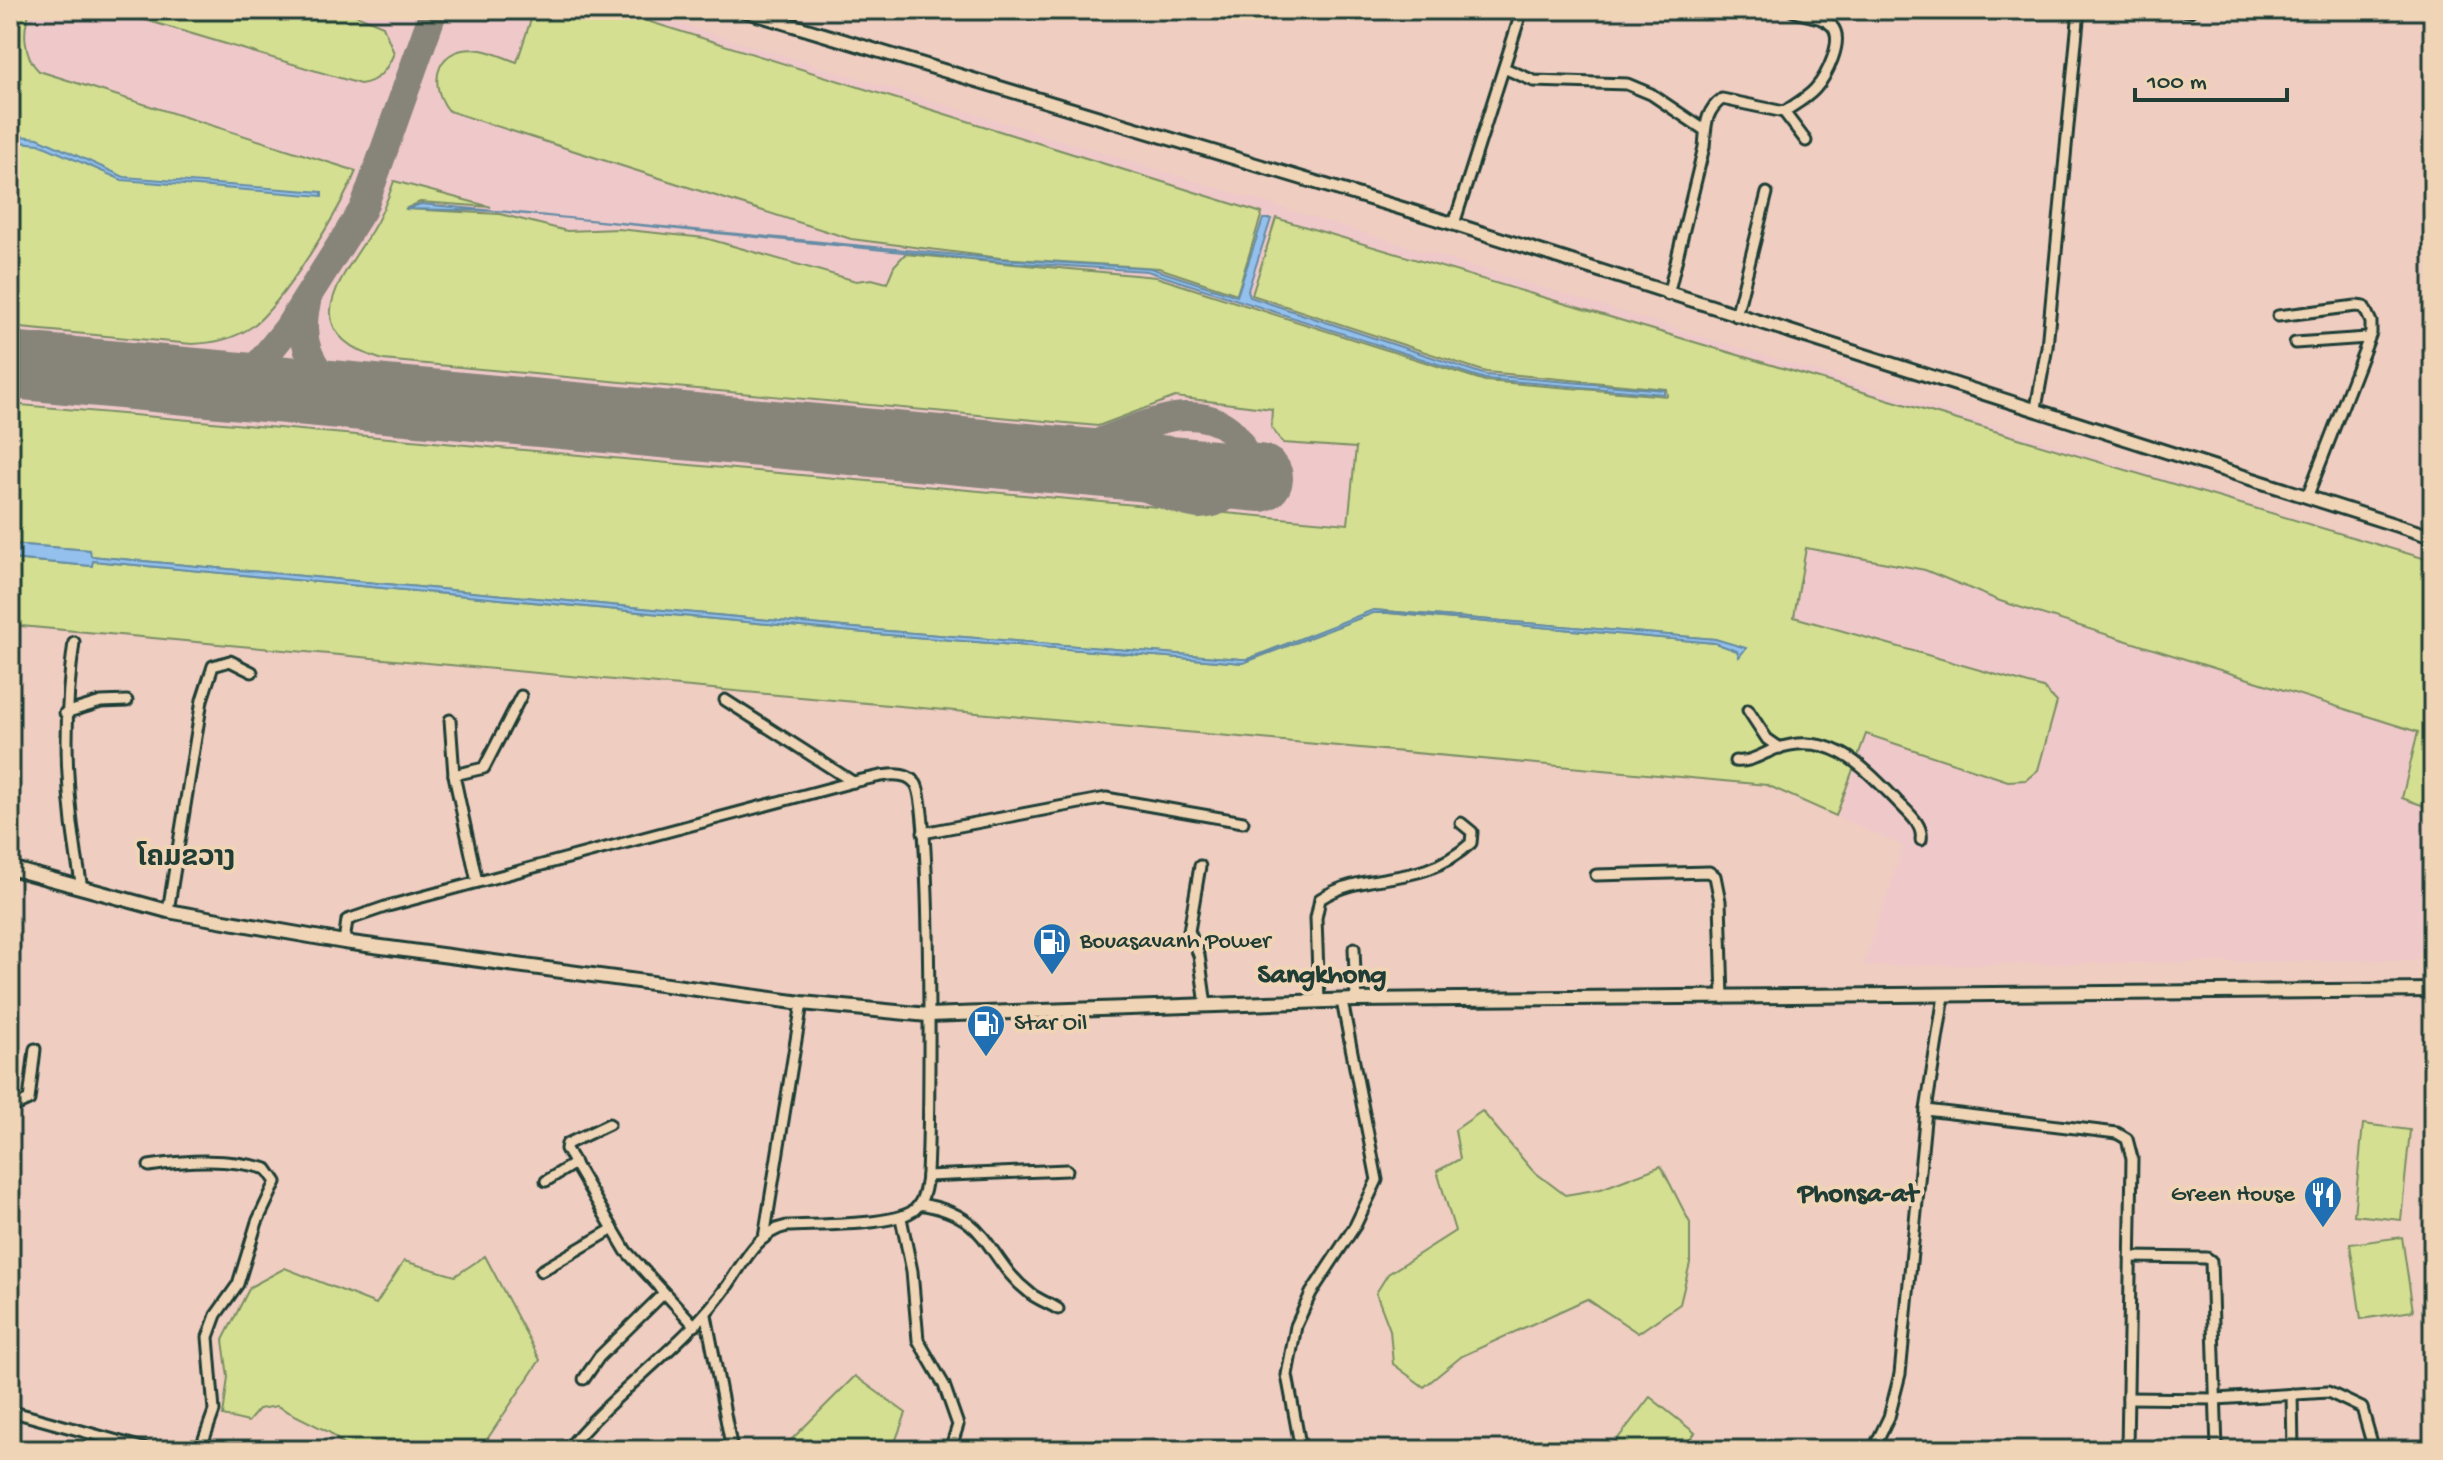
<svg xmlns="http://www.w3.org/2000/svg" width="2443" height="1460" viewBox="0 0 2443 1460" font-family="'Gochi Hand','Noto Sans Lao',sans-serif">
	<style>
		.built { fill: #efc8c9 }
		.green { fill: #d4df92; stroke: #7a8e63; stroke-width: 2 }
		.water { fill: #94c0ee; stroke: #658ca4; stroke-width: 2 }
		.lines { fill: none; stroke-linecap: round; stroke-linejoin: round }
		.taxiway { stroke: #87857a; stroke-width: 28 }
		.runway { stroke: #87857a; stroke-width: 68 }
		.minor-casing { stroke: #1f3d34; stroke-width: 15 }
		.tertiary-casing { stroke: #1f3d34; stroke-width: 17 }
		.secondary-casing { stroke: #1f3d34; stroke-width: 18 }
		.minor { stroke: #efd4b6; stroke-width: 9 }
		.tertiary { stroke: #efd4b6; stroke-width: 11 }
		.secondary { stroke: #efd4b6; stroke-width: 12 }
		.labels { text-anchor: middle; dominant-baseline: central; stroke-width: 8; stroke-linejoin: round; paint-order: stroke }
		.poi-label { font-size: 24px; fill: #1f3d34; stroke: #efd4b6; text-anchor: start }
		.quarter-label { font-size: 28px; font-weight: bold; fill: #1f3d34; stroke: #efd4b6 }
	</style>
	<rect width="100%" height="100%" fill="#efcdc1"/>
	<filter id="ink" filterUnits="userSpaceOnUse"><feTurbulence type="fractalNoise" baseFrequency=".0125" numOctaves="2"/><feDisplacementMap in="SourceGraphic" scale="16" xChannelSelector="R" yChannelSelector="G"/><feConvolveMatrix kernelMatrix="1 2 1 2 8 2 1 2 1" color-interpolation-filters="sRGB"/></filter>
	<g filter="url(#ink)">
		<polygon class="built" points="10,10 635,10 2433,560 2433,914 2417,960 1863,966 1903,846 1767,785 10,627"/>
		<g class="green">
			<path d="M10,10h21c-10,19 -7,47 8,61l317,100c-15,37 -74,135 -106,157 -19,12 -37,15 -58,16l-182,-17z"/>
			<path d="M112,10h232l39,16 11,27c-7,17 -16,29 -34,31z"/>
			<path d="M534,10h78l650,203 -25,81 -78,-26 -159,-10 -149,-19 -402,-128c-24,-30 -10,-68 32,-61 12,2 24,8 36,12z"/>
			<path d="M394,181l97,26 -71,-5 -15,7 95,5 67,17 51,-2 87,9 151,43 16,-2 15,4 7,-17 11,-12 251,23 329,104 182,15 -1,-7 -180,-17 -234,-77 24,-77 1157,343v248l-31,-11 16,-66 -418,-131 -75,-31 -119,-22 -12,69 249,71 14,14 -19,68 -12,10 -18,1 -142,-47 -30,82 -69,-31 -1757,-160v-66l81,7 1,-5 784,73 367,29 130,-50h15l327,30 23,8 1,5 6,-7 -30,-10 -341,-29 -126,49h-7l-366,-29 -785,-74 -1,-6 -79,-6v-140l1338,120 8,-76 -73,-5 -12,-16 1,-18 -97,-12 -77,29 -715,-66c-89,-27 -44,-78 -12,-128 10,-16 17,-33 23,-51z"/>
			<polygon points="1482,1111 1532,1170 1565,1195 1601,1189 1661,1166 1690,1223 1690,1263 1680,1304 1638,1333 1587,1299 1462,1356 1424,1387 1393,1364 1390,1330 1376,1293 1388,1274 1455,1231 1437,1171 1460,1159 1455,1130"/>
			<polygon points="2363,1124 2410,1130 2401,1220 2354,1215"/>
			<polygon points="2402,1237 2413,1311 2361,1319 2350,1244"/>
			<polygon points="485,1256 540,1360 480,1450 350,1450 329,1432 277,1406 259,1409 248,1422 223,1416 228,1377 223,1340 250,1287 285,1268 376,1304 404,1261 455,1276"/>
			<polygon points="855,1376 906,1413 892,1450 781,1450"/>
			<polygon points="1650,1397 1695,1433 1682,1450 1609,1450"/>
		</g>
		<g class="water">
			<polygon points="10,135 38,138 124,177 322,192 322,196 122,180 39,144 10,141"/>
			<polygon points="421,204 1001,259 1150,268 1237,296 1263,219 1271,219 1248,290 1250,297 1486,375 1664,390 1664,394 1485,379 1147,271 1001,262 499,211 406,209"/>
			<polygon points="10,544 90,550 91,556 875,630 1241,659 1248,659 1373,610 1715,639 1746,648 1739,657 1737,651 1715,643 1388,613 1373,613 1243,663 876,634 93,561 92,566 10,559"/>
		</g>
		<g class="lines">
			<g class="taxiway">
				<path d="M307,302c-10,42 5,70 40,94"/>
				<polyline points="241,386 287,329 363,209 434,10"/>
				<path d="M1027,457l17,3 20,-4c30,-11 92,-40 121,-40 78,-1 74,86 15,89 -21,0 -86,-31 -108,-42"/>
			</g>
			<polyline class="runway" points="10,365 1259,478"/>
			<g class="minor-casing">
				<g id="minor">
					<polyline points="2183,10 2190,11"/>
					<polyline points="1504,68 1534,81 1627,84 1651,94 1703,129"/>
					<polyline points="1784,112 1806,141"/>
					<polyline points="1454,224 1522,10"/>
					<path d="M1668,295l36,-148c2,-19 0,-35 18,-48l62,13c10,-7 23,-14 31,-23 11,-12 30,-49 17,-63 -10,-11 -28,-9 -41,-16"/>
					<polyline points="1736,316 1767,193"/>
					<polyline points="2278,316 2356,306 2364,307 2371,322 2371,333 2308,495"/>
					<polyline points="2295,343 2367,338"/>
					<polyline points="2036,408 2047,347 2079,10"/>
					<path d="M74,642c-12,85 -8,162 8,246"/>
					<polyline points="725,700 853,782"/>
					<polyline points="1748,710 1767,739 1780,748"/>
					<polyline points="65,713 101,702 127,701"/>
					<polyline points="450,720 454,775 477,882"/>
					<path d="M1735,761c15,2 27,-7 40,-12 54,-19 86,15 121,51 10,11 28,24 25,40"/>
					<polyline points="454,775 484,768 521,696"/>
					<polyline points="923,833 1106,798 1243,822"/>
					<polyline points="1200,866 1189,931 1199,955 1206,1005"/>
					<polyline points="1596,875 1709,872 1715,876 1720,901 1723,998"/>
					<polyline points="168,911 202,700 213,666 230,661 252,672"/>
					<path d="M344,942l3,-22 41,-14 465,-124c17,-3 51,-16 63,2 16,25 14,340 11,388 0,10 -3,27 -10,35 -15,20 -102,17 -130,19 -28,5 -44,37 -59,59 -45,63 -113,105 -161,165"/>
					<polyline points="1354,948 1356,1000"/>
					<path d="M1319,1002l-3,-84 4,-19c47,-31 98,-8 151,-56l1,-11 -11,-9"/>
					<polyline points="10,1104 18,1105 29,1100 35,1049"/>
					<polyline points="1926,1110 2117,1133 2127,1139 2132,1158 2127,1450"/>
					<polyline points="609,1124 567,1144 566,1149 626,1251 695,1326"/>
					<path d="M149,1166c40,-6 79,-8 118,3l9,13 -19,40 -19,62 -22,31 -8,22 6,74 -14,39"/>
					<polyline points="927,1176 1067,1170"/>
					<polyline points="546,1181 575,1163"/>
					<path d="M919,1204c74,11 64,53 112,90 8,6 19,10 27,15"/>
					<polyline points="901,1218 912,1271 918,1340 944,1385 958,1425 950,1450"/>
					<polyline points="764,1238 802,1003"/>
					<polyline points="2130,1257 2207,1258 2211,1261 2217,1450"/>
					<polyline points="541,1271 613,1229"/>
					<polyline points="706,1315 732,1450"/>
					<polyline points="584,1379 599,1357 664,1293"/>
					<polyline points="2292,1394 2293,1450"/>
					<polyline points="2128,1398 2216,1399 2328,1392 2362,1408 2374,1450"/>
					<polyline points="10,1411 150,1450"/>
					<polyline points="1301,1450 1287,1375 1296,1326 1311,1293 1355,1226 1377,1180 1342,1001"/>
					<polyline points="1873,1450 1889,1417 1900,1374 1926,1110 1944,996"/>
				</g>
			</g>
			<g class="tertiary-casing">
				<polyline id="tertiary" points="742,10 1454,224 2433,537"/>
			</g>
			<g class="secondary-casing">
				<polyline id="secondary" points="10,868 168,911 344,942 802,1003 928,1015 1356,1000 2433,990"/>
			</g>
			<use href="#minor" class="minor"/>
			<use href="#tertiary" class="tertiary"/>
			<use href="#secondary" class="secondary"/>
		</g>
	</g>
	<defs>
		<g id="fuel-pin" transform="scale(2)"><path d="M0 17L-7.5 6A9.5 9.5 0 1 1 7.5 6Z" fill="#1f6fb2" stroke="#efd4b6"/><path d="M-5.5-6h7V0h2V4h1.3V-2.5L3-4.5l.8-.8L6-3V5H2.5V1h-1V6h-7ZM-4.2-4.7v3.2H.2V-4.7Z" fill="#fff"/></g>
		<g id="restaurant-pin" transform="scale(2)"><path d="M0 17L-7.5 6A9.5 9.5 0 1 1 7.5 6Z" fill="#1f6fb2" stroke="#efd4b6"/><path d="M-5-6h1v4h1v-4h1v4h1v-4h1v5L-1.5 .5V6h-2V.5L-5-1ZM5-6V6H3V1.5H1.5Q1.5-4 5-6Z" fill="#fff"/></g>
	</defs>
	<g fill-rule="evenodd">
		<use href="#fuel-pin" x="1052" y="942"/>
		<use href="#fuel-pin" x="986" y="1024"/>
		<use href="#restaurant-pin" x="2323" y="1195"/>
	</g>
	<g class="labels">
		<g class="poi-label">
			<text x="1080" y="942">Bouasavanh Power</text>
			<text x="1014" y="1024">Star Oil</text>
			<text x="2295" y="1195" text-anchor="end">Green House</text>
		</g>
		<g class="quarter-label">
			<text x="186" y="859">ໂຄມຂວາງ</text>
			<text x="1322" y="976">Sangkhong</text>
			<text x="1858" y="1195">Phonsa-at</text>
		</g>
	</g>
	<rect width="2443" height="1460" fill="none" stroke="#efd4b6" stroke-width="40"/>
	<rect x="20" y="20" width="2403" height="1420" fill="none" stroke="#1f3d34" stroke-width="3" filter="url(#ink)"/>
	<path d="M2135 88v12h152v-12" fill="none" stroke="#1f3d34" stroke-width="4"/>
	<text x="2147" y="88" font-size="24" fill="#1f3d34" stroke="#efd4b6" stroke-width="6" paint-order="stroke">100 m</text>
</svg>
